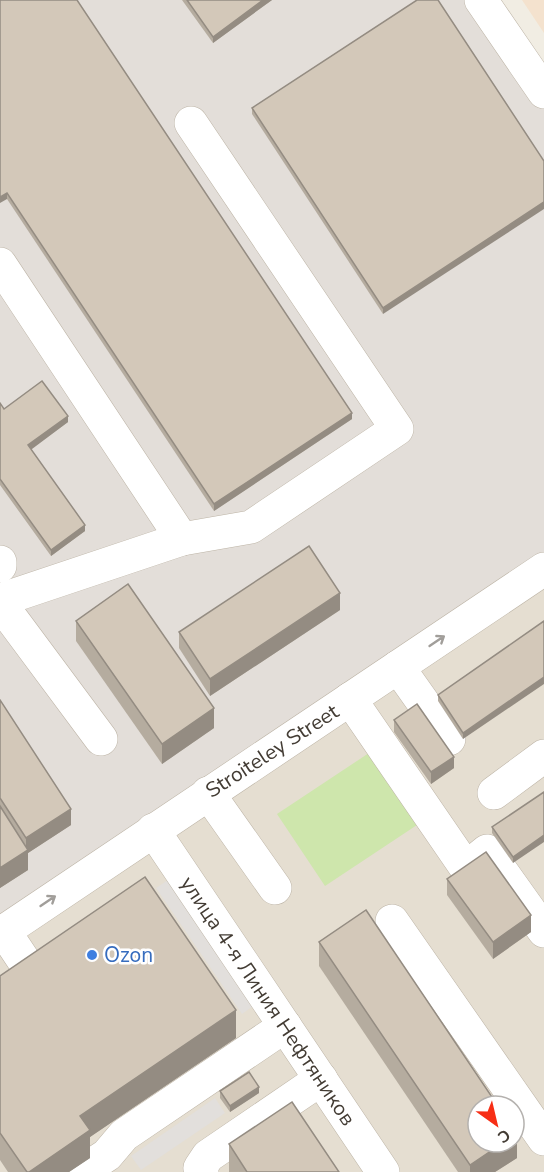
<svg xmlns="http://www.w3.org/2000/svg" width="544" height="1172" viewBox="0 0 544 1172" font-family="'Nunito Sans',sans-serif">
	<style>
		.residential { fill: #e5ded1; fill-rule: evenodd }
		.commercial { fill: #f4e2ce }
		.industrial { fill: #e3ded9 }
		.green { fill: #cee6ac }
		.parking { fill: #e2dfdc }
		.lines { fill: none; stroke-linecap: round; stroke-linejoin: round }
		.minor-casing { stroke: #bdb4a6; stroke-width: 34 }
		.minor { stroke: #fff; stroke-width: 33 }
		.wall { fill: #b5ac9f }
		.shaded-wall { fill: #948c82 }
		.building { fill: #d3c8b9; stroke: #948c82; stroke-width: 1.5 }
		.oneway { stroke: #a19e9a }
		.shop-dot { fill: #3f7fe0; stroke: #fff; stroke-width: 2 }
		.labels { text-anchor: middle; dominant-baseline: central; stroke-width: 5; stroke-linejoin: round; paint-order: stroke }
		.street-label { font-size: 21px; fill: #433c34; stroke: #fff }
		.shop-label { font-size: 21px; fill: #366cbe; stroke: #fff; text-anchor: start }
	</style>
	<rect width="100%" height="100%" fill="#f1ede3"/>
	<path class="residential" d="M544,583v589h-544v-225zM478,1106h36v36h-36z"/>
	<polygon class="commercial" points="522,0 544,0 544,33"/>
	<polygon class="industrial" points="0,0 500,0 544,66 544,583 0,947"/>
	<polygon class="green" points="375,749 423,821 325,886 277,814"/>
	<g class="parking">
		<polygon points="171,878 256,1004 242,1014 156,888"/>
		<polygon points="215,1098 225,1113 141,1170 131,1156"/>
	</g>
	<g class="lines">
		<g class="minor-casing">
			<g id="minor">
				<polyline points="481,0 544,92"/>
				<polyline points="0,264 182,539 251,527 397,429 191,123"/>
				<polyline points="0,562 0,566"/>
				<polyline points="0,600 182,539"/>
				<polyline points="0,603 101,739"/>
				<polyline points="398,667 449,739"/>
				<polyline points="350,699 466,868 487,851 544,931"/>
				<polyline points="208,793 275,888"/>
				<polyline points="494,793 544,756"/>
				<polyline points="153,830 383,1172"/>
				<polyline points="392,921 544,1139"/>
				<polyline points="4,931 36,979"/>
				<polyline points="0,934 544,569"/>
				<polyline points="81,1172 107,1155 124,1135 285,1026"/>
				<polyline points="202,1172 200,1168 208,1156 321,1079"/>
			</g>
		</g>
		<use href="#minor" class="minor"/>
	</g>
	<g class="wall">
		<polygon points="0,0 352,419 214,511 7,199"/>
		<polygon points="182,0 272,0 213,43"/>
		<polygon points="417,0 383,314 252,114 252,108"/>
		<polygon points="0,403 4,409 68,422 31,449 85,531 51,556 0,485"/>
		<polygon points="340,610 210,696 179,648 179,632"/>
		<polygon points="76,621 214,728 162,764 76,641"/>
		<polygon points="544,621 463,739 438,701 438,695"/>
		<polygon points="0,700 71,825 28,853 28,870 0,888"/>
		<polygon points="394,720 454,768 431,784 394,732"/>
		<polygon points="544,792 513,863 492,833 492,827"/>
		<polygon points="447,879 531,932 493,959 447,895"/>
		<polygon points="319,942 517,1158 495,1172 458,1172 319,966"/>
		<polygon points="0,976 236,1038 90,1137 90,1158 69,1172 8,1172 0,1160"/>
		<polygon points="220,1091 259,1093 230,1112 220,1098"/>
		<polygon points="229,1144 339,1172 229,1172"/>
	</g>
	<g class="shaded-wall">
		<polygon points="263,0 272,0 213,43 213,37"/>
		<polygon points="7,193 7,199 0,203 0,197"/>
		<polygon points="544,202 544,209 383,314 383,308"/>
		<polygon points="352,413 352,419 214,511 214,504"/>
		<polygon points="68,416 68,422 28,452 28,445"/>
		<polygon points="85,525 85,531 51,556 51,550"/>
		<polygon points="340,593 340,610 210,696 210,679"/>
		<polygon points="544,677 544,684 463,739 463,733"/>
		<polygon points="214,708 214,728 162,764 162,744"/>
		<polygon points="454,757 454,768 431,784 431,772"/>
		<polygon points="71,809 71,825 28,853 28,870 0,888 0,868 26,851 26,838"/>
		<polygon points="544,835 544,842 513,863 513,857"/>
		<polygon points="531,915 531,932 493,959 493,942"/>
		<polygon points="236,1010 236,1038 90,1137 90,1158 69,1172 29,1172 80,1116"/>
		<polygon points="259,1087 259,1093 230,1112 230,1106"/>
		<polygon points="517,1133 517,1158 495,1172 470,1172 470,1165 504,1142 514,1142 514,1135"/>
	</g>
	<g class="building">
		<polygon points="0,0 77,0 352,413 214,504 7,193 0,197"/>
		<polygon points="187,0 263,0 213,37"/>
		<polygon points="417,0 438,0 544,161 544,202 383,308 252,108"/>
		<polygon points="42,381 68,416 28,445 85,525 51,550 0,479 0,403 4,409"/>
		<polygon points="309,546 340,593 210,679 179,632"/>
		<polygon points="128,584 214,708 162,744 76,621"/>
		<polygon points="544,621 544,677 463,733 438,695"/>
		<polygon points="0,700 71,809 26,838 0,798"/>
		<polygon points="417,704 454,757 431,772 394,720"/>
		<polygon points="544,792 544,835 513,857 492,827"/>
		<polygon points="0,806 28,850 0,868"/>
		<polygon points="486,852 531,915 493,942 447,879"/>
		<polygon points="145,877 236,1010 80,1116 90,1130 29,1172 27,1172 0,1133 0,976"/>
		<polygon points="366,910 498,1106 478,1106 478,1142 504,1142 470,1165 319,942"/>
		<polygon points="249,1072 259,1087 230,1106 220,1091"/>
		<polygon points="292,1102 339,1172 247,1172 229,1144"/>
	</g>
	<defs><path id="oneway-shaft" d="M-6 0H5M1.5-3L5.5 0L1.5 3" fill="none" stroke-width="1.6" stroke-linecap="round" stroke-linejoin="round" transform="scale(1.5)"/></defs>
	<g class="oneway">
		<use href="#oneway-shaft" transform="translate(437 641) rotate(-34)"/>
		<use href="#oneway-shaft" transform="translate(48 901) rotate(-34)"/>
	</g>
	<circle class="shop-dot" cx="92" cy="955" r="6"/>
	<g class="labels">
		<g class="street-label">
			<text transform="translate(272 751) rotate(-33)">Stroiteley Street</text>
			<text transform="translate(268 1001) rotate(56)">улица 4-я Линия Нефтяников</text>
		</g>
		<g class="shop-label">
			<text x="104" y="955">Ozon</text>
		</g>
	</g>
	<g transform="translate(496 1124) rotate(146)"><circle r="28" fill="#ffffff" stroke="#b4b1ae" stroke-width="1.5"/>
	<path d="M0-4.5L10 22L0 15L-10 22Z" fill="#f72e15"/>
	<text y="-9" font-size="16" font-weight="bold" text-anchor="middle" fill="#433c34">С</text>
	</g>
</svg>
